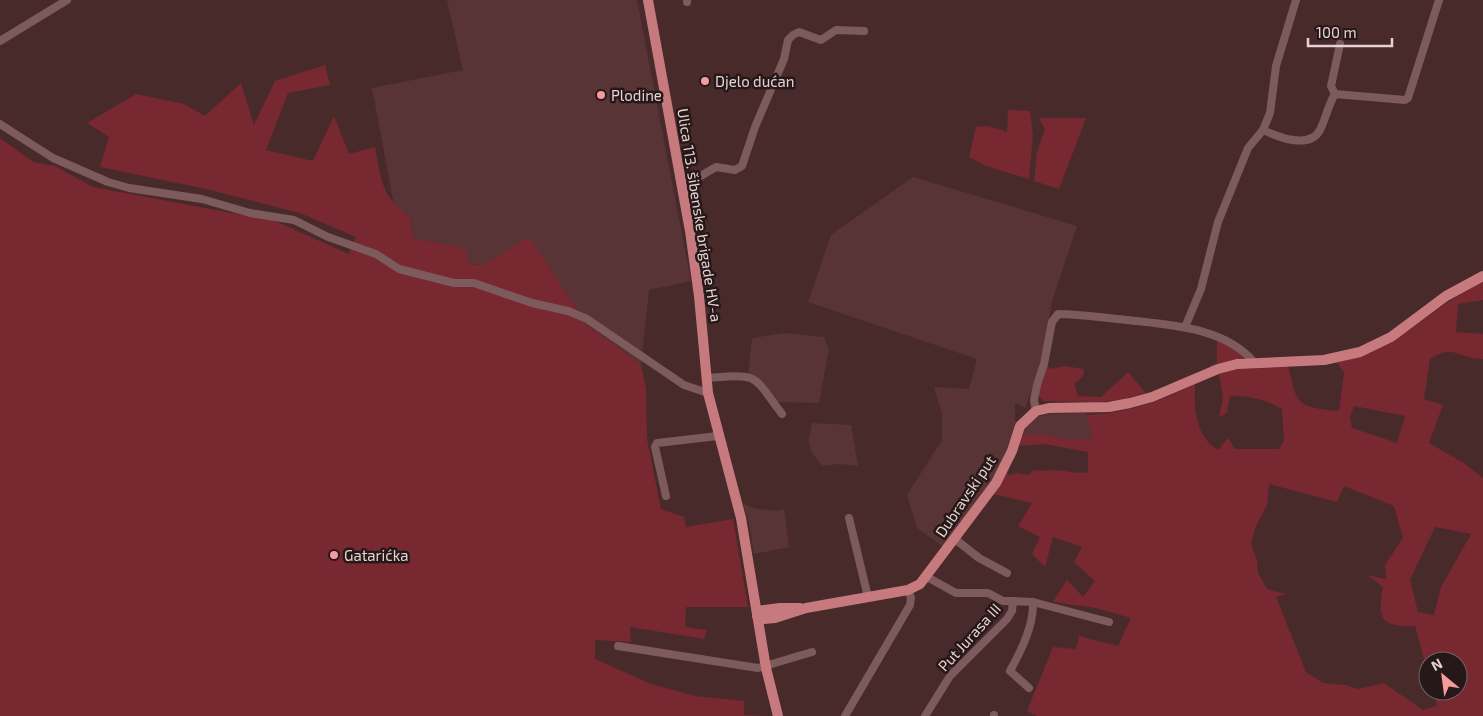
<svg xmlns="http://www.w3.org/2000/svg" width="1483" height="716" viewBox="0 0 1483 716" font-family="'Exo 2',sans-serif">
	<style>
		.built { fill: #593436 }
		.green { fill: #772830; fill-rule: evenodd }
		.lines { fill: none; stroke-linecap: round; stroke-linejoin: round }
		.minor { stroke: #7d5a5b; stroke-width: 8 }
		.major { stroke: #c67a7d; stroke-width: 10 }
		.poi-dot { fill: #f59b9e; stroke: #261818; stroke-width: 2 }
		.labels { text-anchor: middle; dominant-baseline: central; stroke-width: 5; stroke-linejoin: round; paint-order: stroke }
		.poi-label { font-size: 15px; fill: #e6d2d2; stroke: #261818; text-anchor: start }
		.street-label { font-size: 15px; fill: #e6d2d2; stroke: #261818 }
	</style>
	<rect width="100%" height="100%" fill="#492a2b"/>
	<g class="built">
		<polygon points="447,0 637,0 691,281 649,290 641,364 588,326 529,238 484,265 468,264 466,249 413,238 410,217 394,205 372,88 463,70"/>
		<polygon points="913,177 1077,226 1052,301 1042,360 1025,408 1015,403 1015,428 1011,447 995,478 945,548 917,528 907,495 942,440 942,414 934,387 969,389 977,359 808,302 831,235"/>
		<polygon points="785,333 824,337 829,349 819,403 775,402 763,383 748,375 752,338"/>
		<polygon points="1086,413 1094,439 1065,439 1051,435 1021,435 1026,425 1037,417 1048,414"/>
		<polygon points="812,423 851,425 858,466 839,464 822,466 811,451 809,440"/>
		<polygon points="743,503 753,508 777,511 784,509 789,547 754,554 749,522"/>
	</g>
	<g class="green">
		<path d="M325,65l5,20 -42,8 -22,57 47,11 21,-45 15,38 26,-7c7,34 5,48 35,70l3,21 54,11 1,15 16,1 45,-28 59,89 53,38 5,25 1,50 14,70 23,8 2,10 47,-8 15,88h-62l-1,20 22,3 -3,9 -74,-12 1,15 -36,-2v19l56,25 44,12 49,5v14l22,1h-766v-578l33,24 22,4 38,21 182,34 74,33 7,-17 -56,-24 -94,-24 -106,-22 9,-30 -22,-14 49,-29 48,10 21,12 36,-33 13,42 21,-44z"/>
		<polygon points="1008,110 1030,111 1033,135 1029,179 986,166 969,157 976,127 988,126 1007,132"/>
		<polygon points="1039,118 1086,118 1059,189 1034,181 1037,152 1045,129"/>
		<path d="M1483,282v18l-25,4 -2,28 27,2v25c-25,0 -29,-16 -53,0l-6,40 19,6 -14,38 35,20 19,15v238h-446l-10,-5 26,-64 23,2 3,-13 39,10 13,-28 -35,-10 -43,-6 14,-22 16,17 12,-16 -21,-19 8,-15 -29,-10 -8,30 -13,-13 8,-17 -22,-11 14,-23 -39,-9 12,-21 5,2 7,-2 11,2 6,-5c10,2 19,-1 30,1 9,1 14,3 24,1v-20l-44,-8 -27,2 4,-11h30l14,4h28l-7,-24c41,-2 73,-13 109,-31 -1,24 0,52 23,66l10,-12 7,11h44l5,-9 -2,-31c-14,-8 -35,-15 -52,-13l-3,17 -8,4 4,-19 -4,-24 20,-6 49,-3c9,41 9,42 51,46l5,-38 -7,-11c57,-8 95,-57 146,-80zM1354,406l51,10 -8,27 -45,-15 -2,-11zM1269,484l68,18 7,-16 50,20 9,32 -18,27 1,14 -19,-4 16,12c-6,32 -2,40 32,39l13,47v-12h30v30h-25l4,15 -14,4 -39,-27 -26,6 -12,-4 -23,-2 -17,-11 -30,-75 10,-3 -19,-5 -9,-16 -1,-13 -6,-16 4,-16 12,-23zM1435,527l36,7 -30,53 -7,28 -16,-3 -8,-32z"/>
		<polygon points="1217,341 1237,350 1244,357 1209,368 1211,365 1217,364"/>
		<polygon points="1047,365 1050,369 1065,366 1084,369 1083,376 1074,384 1078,396 1101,397 1128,372 1146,393 1120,400 1097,402 1044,401 1038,395"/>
	</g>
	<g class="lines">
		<g class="minor">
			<polyline points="687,2 687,0"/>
			<polyline points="0,41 67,0"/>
			<polyline points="1335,94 1405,100 1408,98 1439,0"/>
			<polyline points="0,124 53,158 108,182 129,188 202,199 250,213 294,220 328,237 376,254 399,269 454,283 474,283 532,303 568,311 587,319 684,385 708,393"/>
			<path d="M1263,130c15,7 46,20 57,0 6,-12 8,-25 15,-36l-4,-8 9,-42"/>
			<polyline points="681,177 699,177 716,167 735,170 742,166 755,127 784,59 788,40 793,35 799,32 821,40 836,30 864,31"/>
			<polyline points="1185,327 1201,289 1218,222 1248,148 1263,130 1270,113 1276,66 1296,0"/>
			<path d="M707,378c53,-4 44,-5 75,36"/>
			<path d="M1036,411l-2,-11 3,-15 7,-21 8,-42 6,-8c23,0 46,4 69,6 43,5 97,7 127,42"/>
			<polyline points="666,496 655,447 657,443 718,436"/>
			<polyline points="849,518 868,597"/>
			<polyline points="955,539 979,558 1007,573"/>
			<polyline points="1013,601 1033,602 1109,622"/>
			<polyline points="618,646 758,668 812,652"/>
			<path d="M1029,688l-19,-17c11,-20 24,-46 23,-69"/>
			<polyline points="845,716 910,605 911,598 908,590"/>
			<polyline points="925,716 950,676 1007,619 1012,611 1013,601 1003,601 988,593 956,593 927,577"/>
			<polyline points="994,716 994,715"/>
		</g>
		<g class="major">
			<polyline points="648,0 690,231 699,296 708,393 741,518 766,668 778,716"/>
			<polyline points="757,611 780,608 800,608"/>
			<polyline points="757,616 764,619 775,618 806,608 908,590 920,584 996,483 1012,451 1020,426 1036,411 1049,408 1109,407 1130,403 1152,397 1218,369 1237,364 1324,360 1360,352 1391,337 1446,296 1483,276"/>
		</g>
	</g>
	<g class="poi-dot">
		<circle cx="705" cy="81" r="5"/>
		<circle cx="601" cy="95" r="5"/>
		<circle cx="334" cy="555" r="5"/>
	</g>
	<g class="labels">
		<g class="poi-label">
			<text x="715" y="81">Djelo dućan</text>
			<text x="611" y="95">Plodine</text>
			<text x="344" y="555">Gatarićka</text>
		</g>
		<g class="street-label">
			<text transform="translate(700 215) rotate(81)">Ulica 113. šibenske brigade HV-a</text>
			<text transform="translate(965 496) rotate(-56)">Dubravski put</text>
			<text transform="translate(969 637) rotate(-48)">Put Jurasa III</text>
		</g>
	</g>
	<g transform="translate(1443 676) rotate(331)"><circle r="24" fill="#261818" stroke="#736262"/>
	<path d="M0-4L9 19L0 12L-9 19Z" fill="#f59b9e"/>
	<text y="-8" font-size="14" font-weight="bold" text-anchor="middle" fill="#e6d2d2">N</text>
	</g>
	<path d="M1308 38v8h84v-8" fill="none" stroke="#e6d2d2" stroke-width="2.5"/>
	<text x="1316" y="38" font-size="15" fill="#e6d2d2" stroke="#261818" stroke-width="4" paint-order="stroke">100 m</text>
</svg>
